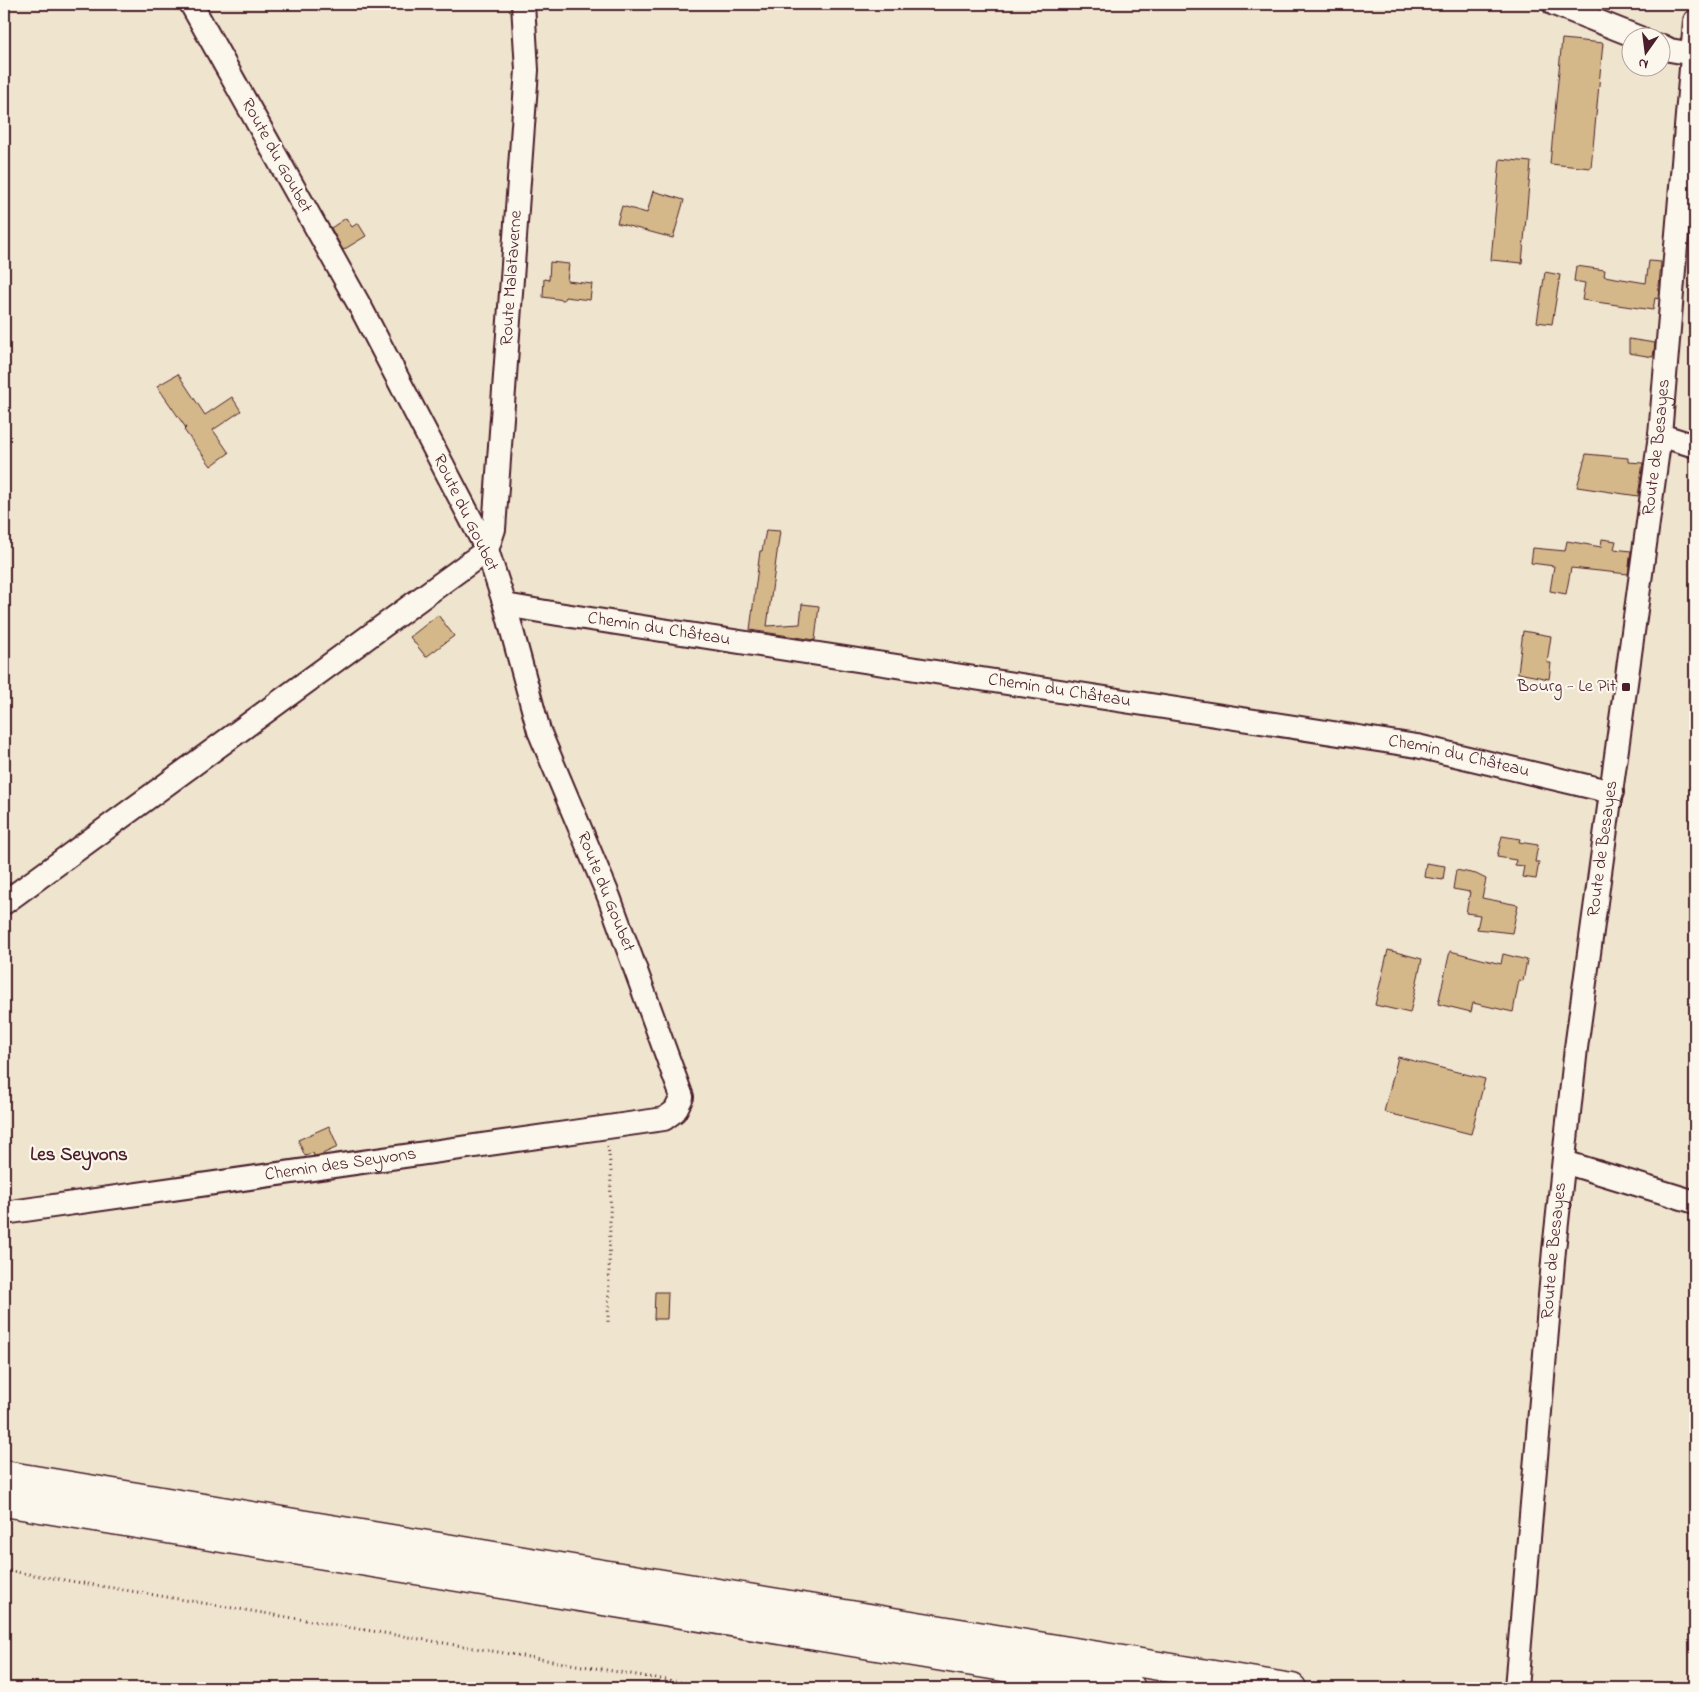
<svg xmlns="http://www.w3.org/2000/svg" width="1699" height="1692" viewBox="0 0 1699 1692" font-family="'Indie Flower',sans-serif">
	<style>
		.building { fill: #d4b889; stroke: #4a1f2b }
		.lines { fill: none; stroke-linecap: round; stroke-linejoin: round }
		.minor-casing { stroke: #4a1f2b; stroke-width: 26 }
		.highway-casing { stroke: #4a1f2b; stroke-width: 31 }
		.path { stroke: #4a1f2b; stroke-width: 3; stroke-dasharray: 1 4; stroke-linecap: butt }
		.minor { stroke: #fbf7ec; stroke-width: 22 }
		.highway { stroke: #fbf7ec; stroke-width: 28 }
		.poi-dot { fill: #4a1f2b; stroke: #fbf7ec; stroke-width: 2 }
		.labels { text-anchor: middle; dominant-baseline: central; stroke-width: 4.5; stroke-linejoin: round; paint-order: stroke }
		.street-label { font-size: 18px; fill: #4a1f2b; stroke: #fbf7ec }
		.poi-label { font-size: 18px; fill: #4a1f2b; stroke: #fbf7ec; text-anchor: end }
		.neighbourhood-label { font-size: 19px; font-weight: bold; fill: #4a1f2b; stroke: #fbf7ec }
	</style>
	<rect width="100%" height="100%" fill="#efe4ce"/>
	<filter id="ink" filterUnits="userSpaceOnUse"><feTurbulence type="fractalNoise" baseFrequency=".02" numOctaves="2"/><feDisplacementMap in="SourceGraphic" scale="10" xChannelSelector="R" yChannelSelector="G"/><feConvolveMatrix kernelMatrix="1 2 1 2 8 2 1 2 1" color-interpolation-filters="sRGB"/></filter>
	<g filter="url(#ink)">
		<g class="building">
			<polygon points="1562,39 1603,43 1591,168 1550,164"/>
			<polygon points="1500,159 1531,162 1522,263 1491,260"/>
			<polygon points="653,191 684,200 673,238 617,223 622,206 647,213"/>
			<polygon points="346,218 352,227 358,223 366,236 343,250 331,228"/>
			<polygon points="1649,261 1661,262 1658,299 1655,298 1653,310 1582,300 1585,283 1574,281 1576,266 1605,270 1604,276 1646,283"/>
			<polygon points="550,262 569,264 567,281 592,284 590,300 565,297 564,300 543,297 544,279 549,280"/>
			<polygon points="1545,272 1560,275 1552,324 1537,322"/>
			<polygon points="1629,339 1655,343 1653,357 1629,353"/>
			<polygon points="178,374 205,415 232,397 241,411 213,430 229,453 211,466 184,430 186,428 157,386"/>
			<polygon points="1586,454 1628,458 1628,462 1643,463 1638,496 1577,487"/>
			<polygon points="766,530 780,531 767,626 800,624 802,604 819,606 815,640 750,630 760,551 762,551"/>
			<polygon points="1602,539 1616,541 1614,549 1631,551 1628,574 1571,568 1566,594 1550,591 1554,566 1531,563 1533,548 1565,551 1567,541 1601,547"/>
			<polygon points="438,615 454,636 426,657 410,637"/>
			<polygon points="1523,631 1551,636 1547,663 1551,663 1549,679 1518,673"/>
			<polygon points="1502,836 1520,839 1519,842 1538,845 1535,862 1539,862 1536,879 1522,877 1524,866 1515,865 1516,860 1497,857"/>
			<polygon points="1426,863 1445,866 1443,880 1424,877"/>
			<polygon points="1456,870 1476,874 1486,879 1482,898 1518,905 1512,933 1477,929 1480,915 1466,913 1470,892 1453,889"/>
			<polygon points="1388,950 1422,959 1410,1013 1375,1005"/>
			<polygon points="1450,951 1501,964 1503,954 1527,960 1523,981 1519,980 1513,1012 1473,1003 1471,1012 1438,1004"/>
			<polygon points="1398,1057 1485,1079 1471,1134 1384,1112"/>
			<polygon points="329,1126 338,1147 320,1155 314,1156 313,1153 305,1156 298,1140"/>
			<polygon points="655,1292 668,1292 667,1319 654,1319"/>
		</g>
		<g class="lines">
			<g class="minor-casing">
				<g id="minor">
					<polyline points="1554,4 1640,38"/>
					<polyline points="1662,46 1670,50 1693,54"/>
					<polyline points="1660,435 1695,446"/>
					<path id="s1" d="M505,605l53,9 859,132 195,46"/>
					<path id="s2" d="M4,903l483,-353 7,-21 33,-459 -4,-66"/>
					<polyline points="1564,1162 1695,1202"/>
					<path id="s3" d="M4,1213l660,-94 11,-8 7,-14 -73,-200 -70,-166 -34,-126 -18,-55 -126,-242 -170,-304"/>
					<path id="s4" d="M1516,1688l38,-438 22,-202 84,-613 35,-414"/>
				</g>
			</g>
			<g class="highway-casing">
				<g id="highway">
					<polyline points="4,1475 1292,1688"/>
					<polyline points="4,1502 1131,1688"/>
				</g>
			</g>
			<g class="path">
				<polyline points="608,1146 611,1171 608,1323"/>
				<polyline points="4,1570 703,1686 703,1688"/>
			</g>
			<use href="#minor" class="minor"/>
			<use href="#highway" class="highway"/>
		</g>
	</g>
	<rect class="poi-dot" x="1621" y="682" width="10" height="10" rx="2.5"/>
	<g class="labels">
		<g class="street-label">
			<text transform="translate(276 156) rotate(61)">Route du Goubet</text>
			<text stroke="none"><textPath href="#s2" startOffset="872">Route Malataverne</textPath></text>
			<text stroke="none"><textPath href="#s4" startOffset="1249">Route de Besayes</textPath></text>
			<text transform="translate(465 513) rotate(64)">Route du Goubet</text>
			<text stroke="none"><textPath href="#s1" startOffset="156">Chemin du Château</textPath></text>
			<text stroke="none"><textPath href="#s1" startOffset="561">Chemin du Château</textPath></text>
			<text stroke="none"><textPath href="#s1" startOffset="966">Chemin du Château</textPath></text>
			<text stroke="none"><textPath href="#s4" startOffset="844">Route de Besayes</textPath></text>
			<text transform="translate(605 892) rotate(68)">Route du Goubet</text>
			<text stroke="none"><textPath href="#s3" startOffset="340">Chemin des Seyvons</textPath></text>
			<text stroke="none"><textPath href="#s4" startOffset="439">Route de Besayes</textPath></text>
		</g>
		<g class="poi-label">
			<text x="1616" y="687">Bourg - Le Pit</text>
		</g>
		<g class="neighbourhood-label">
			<text x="79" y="1155">Les Seyvons</text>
		</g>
	</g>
	<rect width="1699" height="1692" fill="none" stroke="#fbf7ec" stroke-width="20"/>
	<rect x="10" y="10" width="1679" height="1672" fill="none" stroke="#4a1f2b" stroke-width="2" filter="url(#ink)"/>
	<g transform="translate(1646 52) rotate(194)"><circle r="24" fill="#fbf7ec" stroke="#b4a19f"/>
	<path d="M0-4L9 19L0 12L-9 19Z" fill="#4a1f2b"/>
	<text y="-8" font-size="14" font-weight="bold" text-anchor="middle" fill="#4a1f2b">N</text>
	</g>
</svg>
